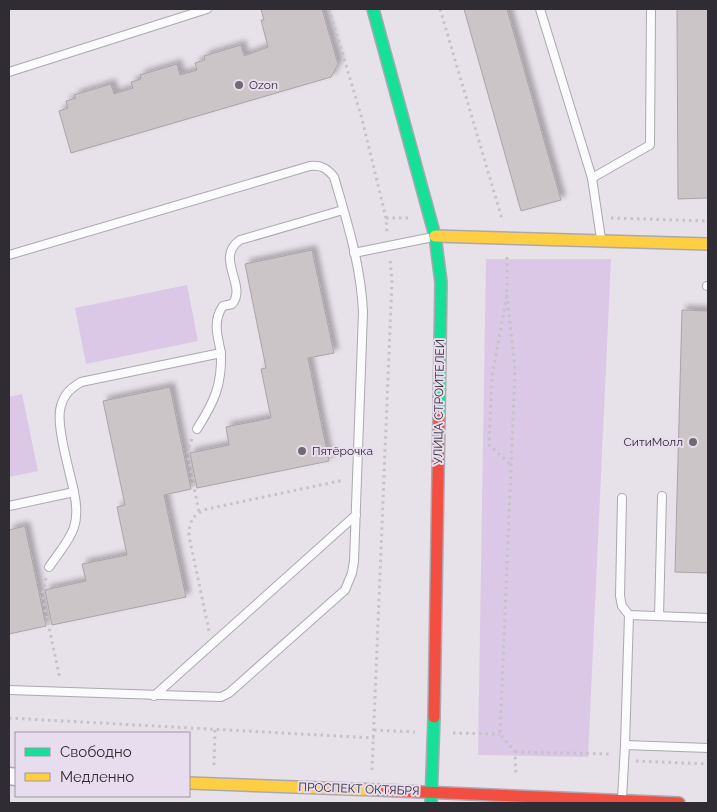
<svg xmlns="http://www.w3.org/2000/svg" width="717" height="812" viewBox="0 0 717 812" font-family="Raleway,sans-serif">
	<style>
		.green { fill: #dbc8e7 }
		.building { fill: #ccc5c7; stroke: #aaa4a6; filter: url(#shadow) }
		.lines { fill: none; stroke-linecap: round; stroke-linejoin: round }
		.lane-casing { stroke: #aca8af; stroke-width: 10 }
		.street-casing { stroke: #aca8af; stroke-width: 19 }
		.fast-casing { stroke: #aca8af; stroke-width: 14 }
		.slow-casing { stroke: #aca8af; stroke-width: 14 }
		.jam-casing { stroke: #aca8af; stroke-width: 14 }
		.path { stroke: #c5c3c6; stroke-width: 3; stroke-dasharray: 2.5 4; stroke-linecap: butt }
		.lane { stroke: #fbfafc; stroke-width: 8 }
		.street { stroke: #fbfafc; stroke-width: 16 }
		.fast { stroke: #16e098; stroke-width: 11 }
		.slow { stroke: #ffcf43; stroke-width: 11 }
		.jam { stroke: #f24e42; stroke-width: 11 }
		.poi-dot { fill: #706b73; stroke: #e8ddee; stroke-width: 2 }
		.labels { text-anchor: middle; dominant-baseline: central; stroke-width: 4; stroke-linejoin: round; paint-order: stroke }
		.poi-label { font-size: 12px; fill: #302c33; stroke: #e8ddee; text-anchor: start }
		.street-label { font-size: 12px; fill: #302c33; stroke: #e8ddee }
	</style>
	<defs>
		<filter id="shadow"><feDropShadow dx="4.5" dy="-4.5" stdDeviation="2.5" flood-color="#0004"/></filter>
	</defs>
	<rect width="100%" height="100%" fill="#e7e1ea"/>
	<g class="green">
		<polygon points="486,259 611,259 588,757 478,755"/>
		<polygon points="187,285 198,341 86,364 75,308"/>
		<polygon points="22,394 38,471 9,477 9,397"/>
	</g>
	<g class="building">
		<polygon points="261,9 322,9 338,64 331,77 71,153 59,111 68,108 66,101 76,98 74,95 111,84 114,94 133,88 131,82 141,79 140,75 177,64 180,75 197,70 195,63 205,60 204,56 241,45 244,56 268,47 261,20 264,20"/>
		<polygon points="464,9 507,9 561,200 521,211"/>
		<polygon points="677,9 708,9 708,198 678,199"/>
		<polygon points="312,250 334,353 308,358 329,461 197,488 190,453 229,445 226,427 271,418 261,369 266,368 245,264"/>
		<polygon points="682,310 708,311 708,573 675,572"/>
		<polygon points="170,387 191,489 164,495 186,597 52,625 45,590 86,581 82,564 127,555 117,507 125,505 103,401"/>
		<polygon points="25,526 46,626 9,634 9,530"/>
	</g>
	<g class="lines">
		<g class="lane-casing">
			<g id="lane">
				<polyline points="540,9 592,178 601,239"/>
				<polyline points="9,72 207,9"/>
				<polyline points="592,178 650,145 651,9"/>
				<polyline points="354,253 433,237"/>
				<path d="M9,255l301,-89c11,-1 17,2 24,11 13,44 27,89 29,135l-9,249 -2,12 -7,17 -116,103 -8,4 -212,-7"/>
				<polyline points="707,286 708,286"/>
				<path d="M197,429c17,-27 25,-43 24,-76"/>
				<path d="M74,492c-4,-20 -19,-69 -13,-86 3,-12 10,-18 20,-24l140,-29c-3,-16 -9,-32 2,-47l9,-2c16,-18 -18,-46 8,-64l103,-30"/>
				<polyline points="622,498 620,596 622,606 629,615 625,745"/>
				<path d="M9,506l65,-14c8,37 -5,46 -25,75"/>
				<polyline points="629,615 708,618"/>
				<polyline points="659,616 662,496"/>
				<polyline points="154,696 356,515"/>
				<polyline points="622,799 625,745 708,748"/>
			</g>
		</g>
		<g class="street-casing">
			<polyline id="street" points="9,776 16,777"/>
		</g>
		<g class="fast-casing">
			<g id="fast">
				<polyline points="373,9 435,236 441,282 439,416"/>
				<polyline points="431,803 434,717"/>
			</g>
		</g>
		<g class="slow-casing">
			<g id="slow">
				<polyline points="435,236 708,244"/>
				<polyline points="189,783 377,790"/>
			</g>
		</g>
		<g class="jam-casing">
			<g id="jam">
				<polyline points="434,717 439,416"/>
				<polyline points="377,790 679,803"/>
			</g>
		</g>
		<g class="path">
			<polyline points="329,9 361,115 386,218 387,233"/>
			<polyline points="440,9 502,219"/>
			<polyline points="386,218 410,218"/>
			<polyline points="611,218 708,221"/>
			<polyline points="507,257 507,295 492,376 489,445 510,464"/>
			<polyline points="507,295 515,371 500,734 515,752 516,776"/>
			<polyline points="192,439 188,449 188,457 199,512"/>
			<polyline points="46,578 42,594 60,679"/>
			<path d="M209,631l-20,-95c0,-15 4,-22 18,-27l137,-29"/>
			<polyline points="9,718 374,738"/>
			<polyline points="374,730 415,732"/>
			<polyline points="453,733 500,734"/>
			<polyline points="515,752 612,754"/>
			<polyline points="636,761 708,764"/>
			<polyline points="214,765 215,729"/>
			<polyline points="372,770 392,280 390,259"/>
		</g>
		<use href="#lane" class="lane"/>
		<use href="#street" class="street"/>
		<use href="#fast" class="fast"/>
		<use href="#slow" class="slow"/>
		<use href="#jam" class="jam"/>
	</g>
	<g class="poi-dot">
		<circle cx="239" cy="85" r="5"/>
		<circle cx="693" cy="442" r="5"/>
		<circle cx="302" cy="451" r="5"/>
	</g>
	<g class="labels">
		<g class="poi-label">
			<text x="249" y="85">Ozon</text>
			<text x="683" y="442" text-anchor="end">СитиМолл</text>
			<text x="312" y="451">Пятёрочка</text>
		</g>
		<g class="street-label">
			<text transform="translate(439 402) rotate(-89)">УЛИЦА СТРОИТЕЛЕЙ</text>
			<text transform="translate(359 789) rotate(2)">ПРОСПЕКТ ОКТЯБРЯ</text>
		</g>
	</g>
	<rect width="717" height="812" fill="none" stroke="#302c33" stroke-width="20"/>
	<rect x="15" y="732" width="175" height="65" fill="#e8ddee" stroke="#9e96a3"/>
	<rect x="25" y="748" width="25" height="8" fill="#16e098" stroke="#9e96a3"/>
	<text x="60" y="757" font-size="15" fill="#302c33">Свободно</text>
	<rect x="25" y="773" width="25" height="8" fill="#ffcf43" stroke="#9e96a3"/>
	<text x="60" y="782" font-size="15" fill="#302c33">Медленно</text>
</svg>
